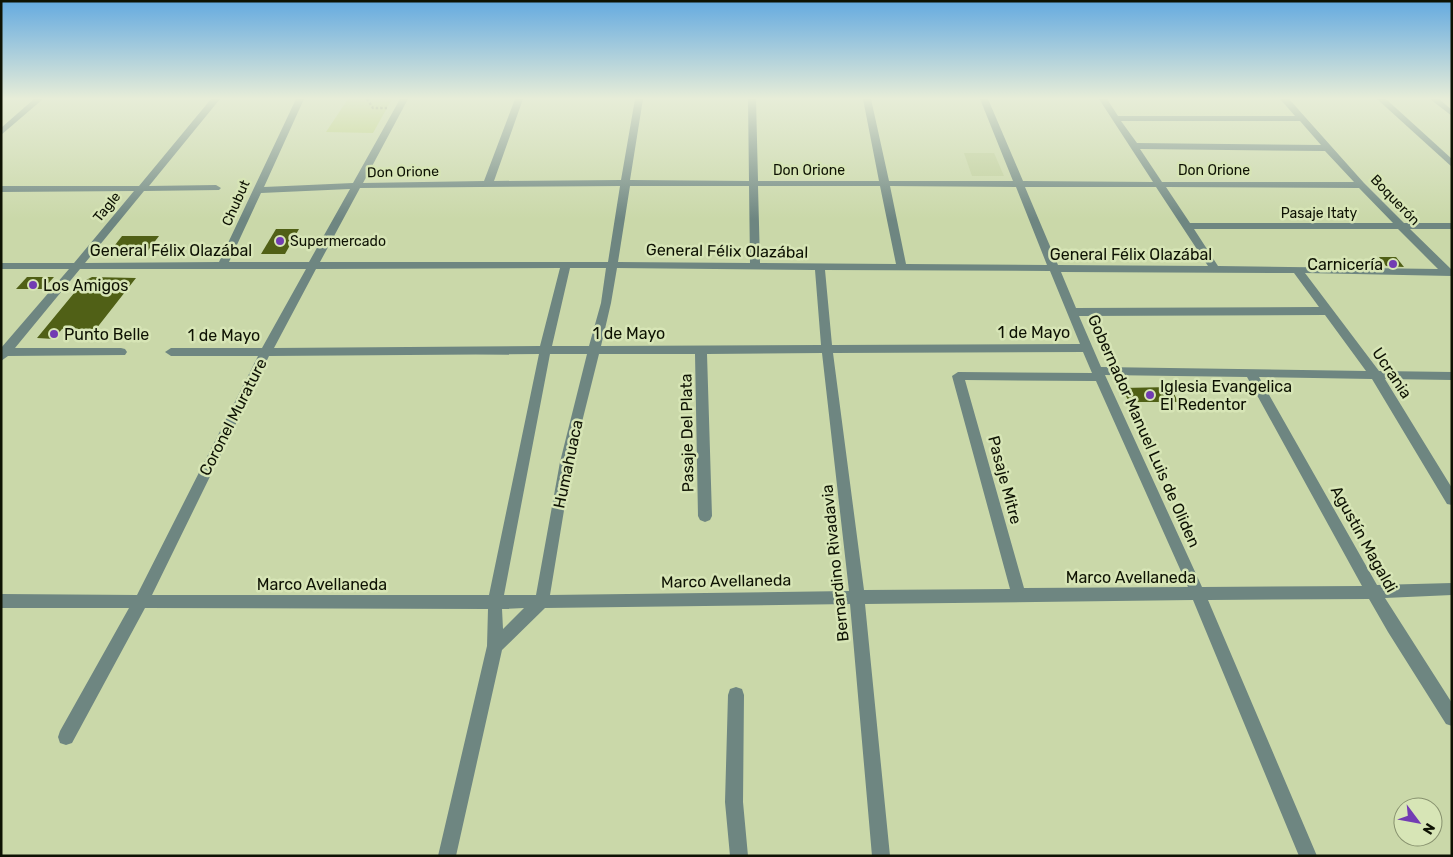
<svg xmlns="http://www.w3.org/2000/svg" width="1453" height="857" viewBox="0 0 1453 857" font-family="Rubik,sans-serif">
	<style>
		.built { fill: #bece99 }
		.green { fill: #b8cf76 }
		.building { fill: #506016 }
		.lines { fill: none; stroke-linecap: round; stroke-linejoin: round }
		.path { stroke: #6b7455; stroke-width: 2.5; stroke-dasharray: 2.5 2; stroke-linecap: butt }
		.minor { fill: #6e8681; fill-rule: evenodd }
		.poi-dot { fill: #723cb3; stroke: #d7e5b6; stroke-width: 2 }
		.labels { text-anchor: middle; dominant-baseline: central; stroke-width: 5; stroke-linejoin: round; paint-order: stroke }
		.far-street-label { font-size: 14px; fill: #0e1203; stroke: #d7e5b6 }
		.far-poi-label { font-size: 14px; fill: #0e1203; stroke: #d7e5b6; text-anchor: start }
		.street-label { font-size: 16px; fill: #0e1203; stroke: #d7e5b6 }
		.poi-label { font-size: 16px; fill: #0e1203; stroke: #d7e5b6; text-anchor: start }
	</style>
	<rect width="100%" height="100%" fill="#cad8a9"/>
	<polygon class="built" points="964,153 994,153 1004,176 972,176"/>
	<polygon class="green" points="348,99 392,99 373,133 326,132"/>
	<g class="building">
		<polygon points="276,229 299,229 285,254 261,254"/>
		<polygon points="122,236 159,236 146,253 108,254"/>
		<polygon points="1379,257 1396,257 1404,267 1386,266"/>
		<polygon points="27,277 54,277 43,289 16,289"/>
		<polygon points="92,277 136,278 96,329 62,329 54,339 37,338 84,281"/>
		<polygon points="1171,387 1178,402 1129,402 1122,388"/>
	</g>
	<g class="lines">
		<polyline class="path" points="367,99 373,108 387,108"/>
		<g class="minor">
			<polygon points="34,99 43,99 1,135 1,128"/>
			<path d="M211,99h9l-71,87 67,-1 5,3 -2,2 -75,1 -59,72 134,-1 77,-163h8l-40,88 89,-4 47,-84h8l-45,84 121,-2 31,-82h8l-29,82 127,-1 14,-81h8l-13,81 119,1 -1,-82h8l2,82h121l-16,-82h8l18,82h124l-33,-82h8l35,82 130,1 -54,-83h8l11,17h177l-15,-17h9l75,84 40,40h48v6h-42l42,41v6l-147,-3 74,98 73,1v8l-67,-1 67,109v17l-5,-1 -75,-125 -113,-2 118,208 75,-2v12l-67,3 67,105v23l-6,-2 -58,-92 -19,-33 -161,1 109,256h-18l-106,-256 -328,4 25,252h-18l-22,-252 -305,4 -43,42 -46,206h-18l49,-210 1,-37 -343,-1 -73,135 -6,2 -6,-2 -2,-6 2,-6 69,-123h-128v-14l136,1 121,-239h-87l-6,-4 6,-4h91l44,-79h-226l-65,79h106l4,1 2,3 -2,3 -117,1 -7,5v-13l68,-79h-68v-6h73l60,-72 -133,1v-6h138zM1121,121h179l21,24 -184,-2zM1140,149l185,2 29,31h-192zM620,186l-12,76h-288l40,-74zM630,186h119l1,77 -132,-1zM758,186h122l16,78 -136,-1zM890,186l126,1 31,78 -141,-1zM1025,187h131l52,79 -150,-1zM1166,187l193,1 34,35h-203zM350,189l-41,73h-80l32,-69zM1194,229h204l40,40 -220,-3zM560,268l-20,78 -266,2 42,-79zM570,268h36l-5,35 -12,43h-37zM617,268l198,2 6,75 -220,1 10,-43zM825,270l225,1 30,73 -248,1zM1061,272l233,1 25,34 -243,1zM1325,315l41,56 -265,-4 -22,-51zM1083,352l9,21 -134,-1 -6,4 58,213 -146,1 -31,-237zM822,353l27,238 -299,4 22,-133 27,-108h96l3,162 2,4 5,2 5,-2 2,-4 -5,-162zM539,354l-50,241h-337l117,-239zM550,354h37l-27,108 -24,133h-32zM1105,375l142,2 115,209 -160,1zM965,380l131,1 92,206 -164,1zM524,608l-21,21 -1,-20z"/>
			<polygon points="1377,99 1386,99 1452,159 1452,167"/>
			<polygon points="1430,99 1439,99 1452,110 1452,116"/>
			<polygon points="736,687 742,689 744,695 743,802 748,856 730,856 725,802 728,695 730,689"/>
		</g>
	</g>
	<linearGradient id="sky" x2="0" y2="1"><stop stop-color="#64aae0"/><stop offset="0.45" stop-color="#e7edd8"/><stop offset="1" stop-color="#e7edd8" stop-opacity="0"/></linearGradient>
	<rect width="1453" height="219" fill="url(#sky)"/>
	<g class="poi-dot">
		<circle cx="280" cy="241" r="5"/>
		<circle cx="1393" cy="264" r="5"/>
		<circle cx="33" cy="285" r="5"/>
		<circle cx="54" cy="334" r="5"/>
		<circle cx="1150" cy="395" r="5"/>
	</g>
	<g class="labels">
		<g class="far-street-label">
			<text x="809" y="170">Don Orione</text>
			<text x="1214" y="170">Don Orione</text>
			<text transform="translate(403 172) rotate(-1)">Don Orione</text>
			<text transform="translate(1395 200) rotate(46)">Boquerón</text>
			<text transform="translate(236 203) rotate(-66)">Chubut</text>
			<text transform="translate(107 207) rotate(-51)">Tagle</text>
			<text x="1319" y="213">Pasaje Itaty</text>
		</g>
		<g class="far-poi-label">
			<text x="290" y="241">Supermercado</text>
		</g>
		<g class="street-label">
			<text x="171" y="250">General Félix Olazábal</text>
			<text transform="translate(727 251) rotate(1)">General Félix Olazábal</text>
			<text x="1131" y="254">General Félix Olazábal</text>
			<text x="1034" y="332">1 de Mayo</text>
			<text x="629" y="333">1 de Mayo</text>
			<text x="224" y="335">1 de Mayo</text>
			<text transform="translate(1392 373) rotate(56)">Ucrania</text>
			<text transform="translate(233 417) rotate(-63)">Coronel Murature</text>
			<text transform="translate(1144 431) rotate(66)">Gobernador Manuel Luis de Oliden</text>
			<text transform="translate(687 433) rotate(-91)">Pasaje Del Plata</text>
			<text transform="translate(568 464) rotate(-78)">Humahuaca</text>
			<text transform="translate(1005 480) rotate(75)">Pasaje Mitre</text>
			<text transform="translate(1364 539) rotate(61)">Agustín Magaldi</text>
			<text transform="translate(835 563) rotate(-96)">Bernardino Rivadavia</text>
			<text x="1131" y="577">Marco Avellaneda</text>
			<text transform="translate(726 581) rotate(-1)">Marco Avellaneda</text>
			<text x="322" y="584">Marco Avellaneda</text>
		</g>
		<g class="poi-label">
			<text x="1383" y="264" text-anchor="end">Carnicería</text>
			<text x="43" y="285">Los Amigos</text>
			<text x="64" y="334">Punto Belle</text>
			<text x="1160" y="386">Iglesia Evangelica<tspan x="1160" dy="18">El Redentor</tspan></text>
		</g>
	</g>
	<rect width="1453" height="857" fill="none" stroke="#0e1203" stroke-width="5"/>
	<g transform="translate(1418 822) rotate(122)"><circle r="24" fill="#d7e5b6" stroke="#87916e"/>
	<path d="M0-4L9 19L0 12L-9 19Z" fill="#723cb3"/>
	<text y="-8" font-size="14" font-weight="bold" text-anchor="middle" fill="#0e1203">N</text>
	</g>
</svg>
